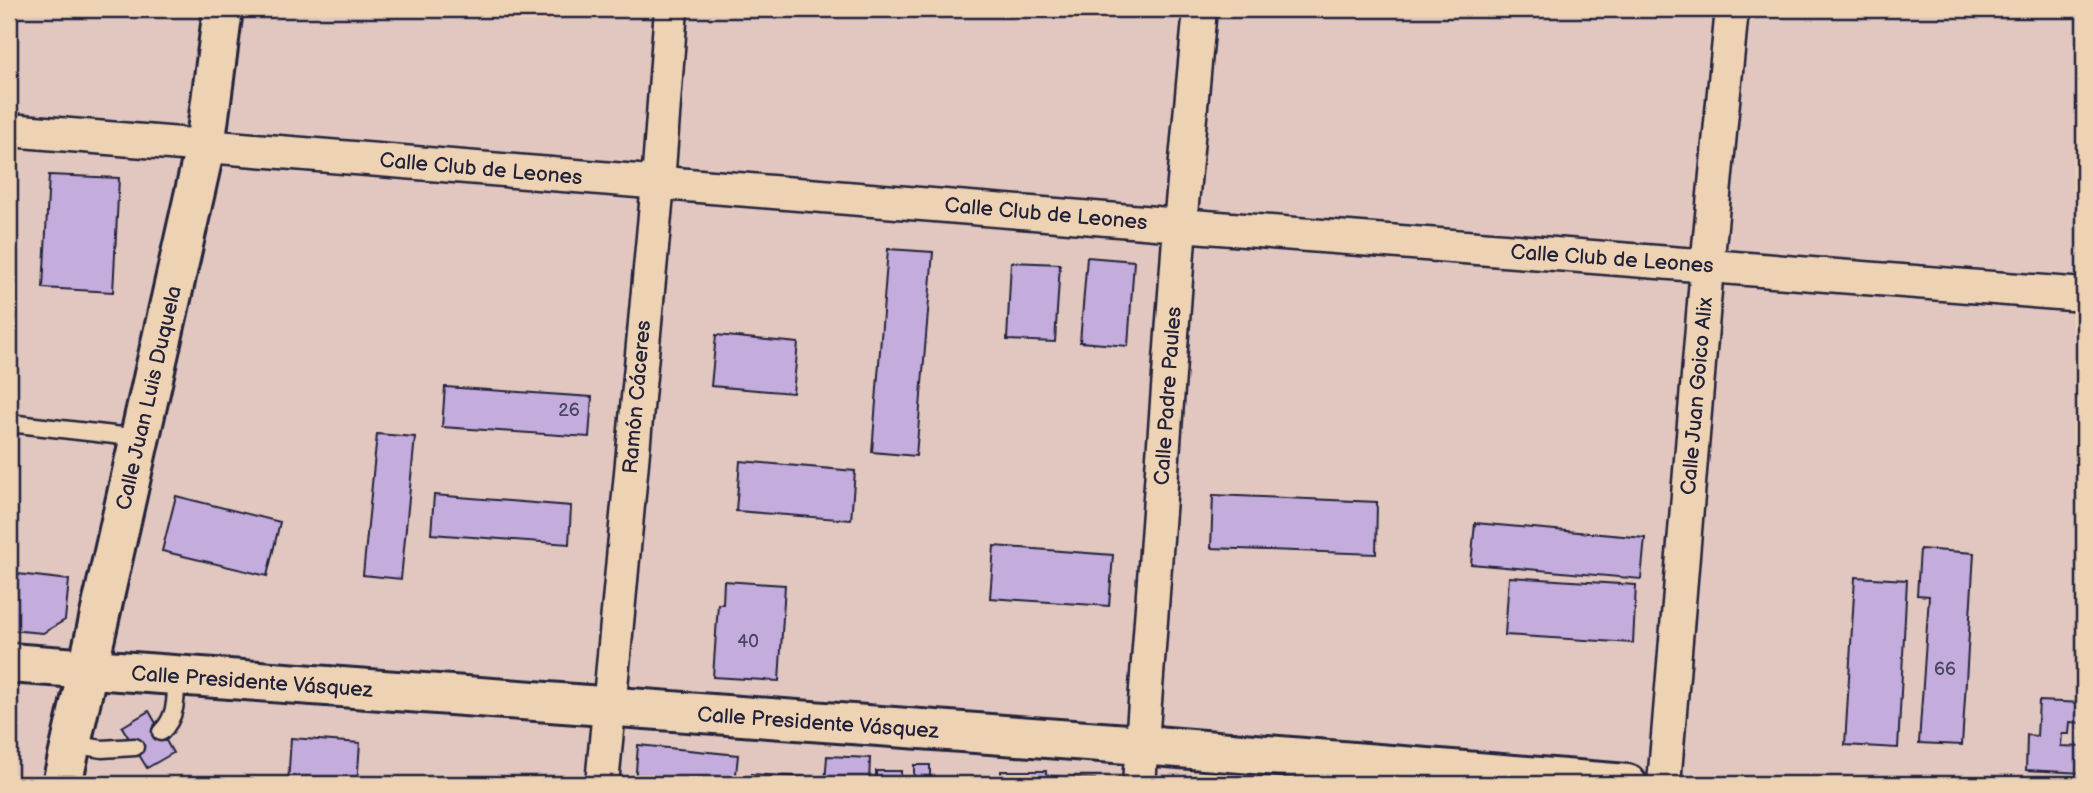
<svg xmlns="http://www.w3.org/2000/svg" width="2093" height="793" viewBox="0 0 2093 793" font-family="'Balsamiq Sans',sans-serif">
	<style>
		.building { fill: #c4addc; stroke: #22223b; stroke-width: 2 }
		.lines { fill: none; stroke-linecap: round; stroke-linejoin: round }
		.lane-casing { stroke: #22223b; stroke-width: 21 }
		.street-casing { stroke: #22223b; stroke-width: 37 }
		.secondary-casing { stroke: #22223b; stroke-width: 44 }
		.lane { stroke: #eed2b4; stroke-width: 16 }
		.street { stroke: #eed2b4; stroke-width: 32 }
		.secondary { stroke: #eed2b4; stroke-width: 38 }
		.labels { text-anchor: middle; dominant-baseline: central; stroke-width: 7; stroke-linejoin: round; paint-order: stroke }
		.number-label { font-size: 18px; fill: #4a4563 }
		.street-label { font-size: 21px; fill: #22223b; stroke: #eed2b4 }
	</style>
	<rect width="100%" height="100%" fill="#e1c7c0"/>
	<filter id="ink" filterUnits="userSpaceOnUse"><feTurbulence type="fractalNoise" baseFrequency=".0143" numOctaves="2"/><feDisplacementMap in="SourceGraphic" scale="14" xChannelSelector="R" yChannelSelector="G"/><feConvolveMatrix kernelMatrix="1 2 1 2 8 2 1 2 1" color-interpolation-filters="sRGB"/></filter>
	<g filter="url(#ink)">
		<g class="building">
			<polygon points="49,175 119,178 113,292 43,288"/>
			<polygon points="888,249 933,252 916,456 872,452"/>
			<polygon points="1087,257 1134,261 1128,346 1080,342"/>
			<polygon points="1011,262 1060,264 1055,342 1007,340"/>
			<polygon points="716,335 798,343 793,393 711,386"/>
			<polygon points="445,387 592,397 589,437 442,427"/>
			<polygon points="377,434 415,437 401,579 363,575"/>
			<polygon points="740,461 855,471 851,520 736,511"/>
			<polygon points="434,495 571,506 569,544 431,534"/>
			<polygon points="1213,495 1377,502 1376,554 1211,548"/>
			<polygon points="176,496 280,522 267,576 162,551"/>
			<polygon points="1475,523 1645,538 1641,579 1471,564"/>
			<polygon points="994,546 1113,555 1109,606 990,598"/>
			<polygon points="1920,549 1974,553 1962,745 1919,743 1929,596 1917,595"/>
			<polygon points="9,573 69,580 65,620 43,633 9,630"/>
			<polygon points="1509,577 1636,585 1633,643 1505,635"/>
			<polygon points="1855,577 1907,580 1898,748 1845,745"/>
			<polygon points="724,581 785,585 779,681 713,677 718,604 723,604"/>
			<polygon points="2039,701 2084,703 2083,723 2070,722 2069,734 2062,734 2061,746 2084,747 2084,773 2026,770 2027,735 2037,736"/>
			<polygon points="149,711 173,753 147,768 122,727"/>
			<polygon points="291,738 360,743 357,784 288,784"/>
			<polygon points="638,745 738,755 735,784 635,784"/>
			<polygon points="827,756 870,758 869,784 825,784"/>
			<polygon points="914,765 930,765 930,784 876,784 876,771 901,771 901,777 914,777"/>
			<rect x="1001" y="771" width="45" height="13"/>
			<polygon points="751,774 801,777 801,784 751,784"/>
			<polygon points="1048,776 1095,779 1094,784 1047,784"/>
		</g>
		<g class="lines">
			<g class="lane-casing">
				<g id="lane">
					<polyline points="9,423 140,438"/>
					<path d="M161,732c16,-15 15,-35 15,-56"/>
					<polyline points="71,744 102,749 135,747"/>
				</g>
			</g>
			<g class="street-casing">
				<g id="street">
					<polyline points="9,130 1180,225 2084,295"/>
					<polyline points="602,784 658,183 671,9"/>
					<polyline points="1139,784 1180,225 1200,9"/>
					<polyline points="1664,784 1707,267 1732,9"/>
				</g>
			</g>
			<g class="secondary-casing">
				<g id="secondary">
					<polyline points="9,663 1142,745 1627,784"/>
					<polyline points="62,784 205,147 223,9"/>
				</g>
			</g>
			<use href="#lane" class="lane"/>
			<use href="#street" class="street"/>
			<use href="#secondary" class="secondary"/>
		</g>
	</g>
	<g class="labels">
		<g class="number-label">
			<text x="569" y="410">26</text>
			<text x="748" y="641">40</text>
			<text x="1945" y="669">66</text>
		</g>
		<g class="street-label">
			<text transform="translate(481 169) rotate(5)">Calle Club de Leones</text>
			<text transform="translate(1046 214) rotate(5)">Calle Club de Leones</text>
			<text transform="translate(1612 259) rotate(4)">Calle Club de Leones</text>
			<text transform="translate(1168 396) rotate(-86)">Calle Padre Paules</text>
			<text transform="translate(1697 396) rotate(-85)">Calle Juan Goico Alix</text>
			<text transform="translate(637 397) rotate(-85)">Ramón Cáceres</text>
			<text transform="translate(149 398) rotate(-77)">Calle Juan Luis Duquela</text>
			<text transform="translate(252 682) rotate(4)">Calle Presidente Vásquez</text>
			<text transform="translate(818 723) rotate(4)">Calle Presidente Vásquez</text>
		</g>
	</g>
	<rect width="2093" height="793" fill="none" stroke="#eed2b4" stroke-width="35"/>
	<rect x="18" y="18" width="2058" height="758" fill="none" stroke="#22223b" stroke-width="2.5" filter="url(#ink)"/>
</svg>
